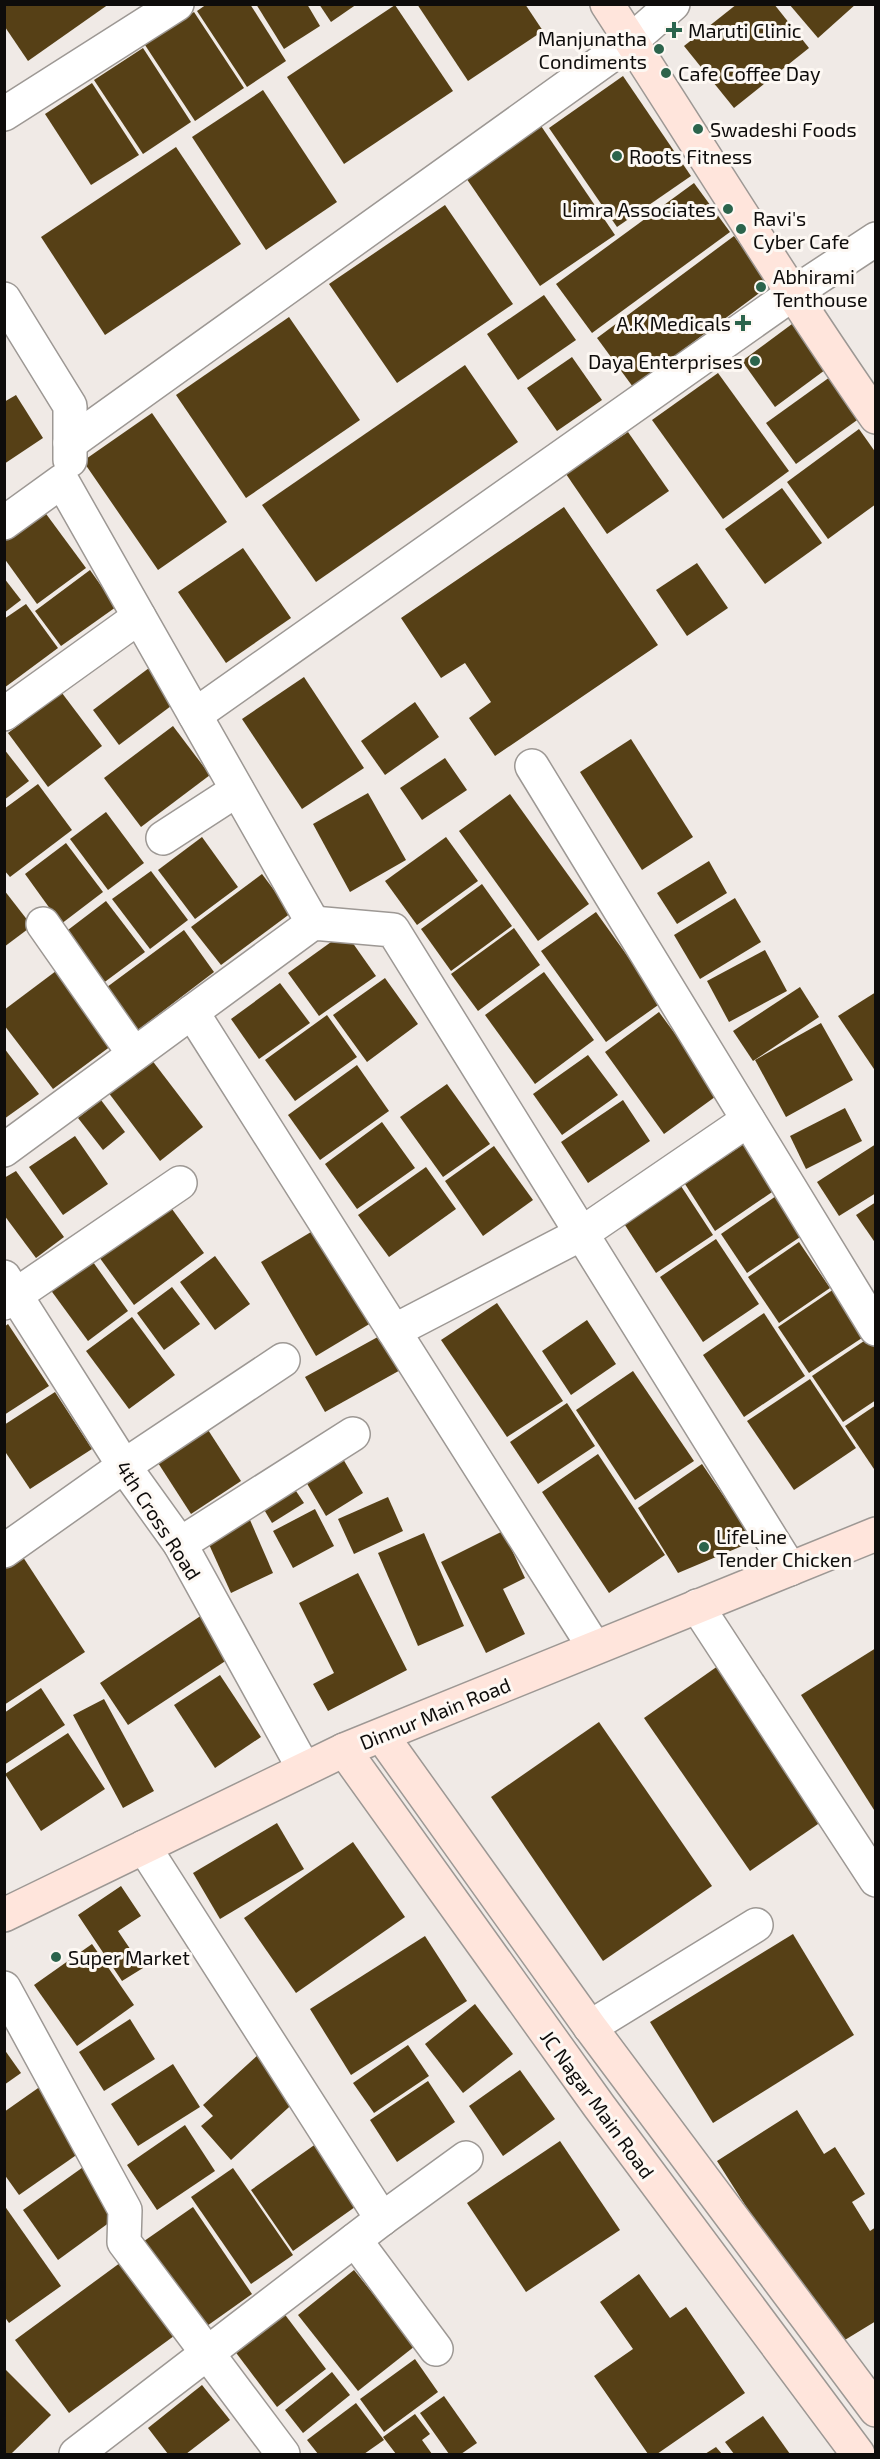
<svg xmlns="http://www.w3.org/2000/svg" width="880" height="2459" viewBox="0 0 880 2459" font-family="'Exo 2',sans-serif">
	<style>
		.building { fill: #564016 }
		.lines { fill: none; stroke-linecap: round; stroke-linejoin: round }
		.street-casing { stroke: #9d9894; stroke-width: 36 }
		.secondary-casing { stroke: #9d9894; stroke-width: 36 }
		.street { stroke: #fff; stroke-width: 33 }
		.secondary { stroke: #ffe5dc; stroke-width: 33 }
		.poi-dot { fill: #2c644c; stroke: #fdf8f3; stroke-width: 2 }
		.labels { text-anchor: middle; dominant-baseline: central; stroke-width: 6; stroke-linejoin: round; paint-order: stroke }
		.poi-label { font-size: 20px; fill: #0e0c0b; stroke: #fdf8f3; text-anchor: start }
		.street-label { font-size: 20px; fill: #0e0c0b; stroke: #fdf8f3 }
	</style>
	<rect width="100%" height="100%" fill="#f0eae6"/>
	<g class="building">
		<polygon points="5,4 109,4 28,61 5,27"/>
		<polygon points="207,4 250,4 286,61 247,87 197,11"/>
		<polygon points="256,4 307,4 320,26 284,49"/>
		<polygon points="319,4 357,4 331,22"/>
		<polygon points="417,4 525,4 543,31 468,81"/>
		<polygon points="737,4 774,4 809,48 734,108 684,46"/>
		<polygon points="789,4 856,4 818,38"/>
		<polygon points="395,5 453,91 344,164 287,77"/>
		<polygon points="194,12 244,88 195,121 145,45"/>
		<polygon points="143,48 191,122 143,154 94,80"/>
		<polygon points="623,76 691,176 617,227 549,128"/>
		<polygon points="92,83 139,155 91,185 45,114"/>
		<polygon points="263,90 337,202 266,250 192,137"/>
		<polygon points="537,120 615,235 540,286 462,172"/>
		<polygon points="176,147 241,244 105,335 41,237"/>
		<polygon points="694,183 730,232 592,333 556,284"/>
		<polygon points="445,205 513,304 397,383 329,284"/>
		<polygon points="734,236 770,285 633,387 597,338"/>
		<polygon points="544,295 576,340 518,380 487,334"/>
		<polygon points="289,317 360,420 246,498 176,395"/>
		<polygon points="792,324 825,370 775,407 742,361"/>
		<polygon points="572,357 602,400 557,431 527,388"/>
		<polygon points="465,365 518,442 316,582 262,505"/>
		<polygon points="718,373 789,471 723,519 652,420"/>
		<polygon points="830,377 860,418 796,464 766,423"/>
		<polygon points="16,395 43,438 4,464 4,402"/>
		<polygon points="152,413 227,522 158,570 83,461"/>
		<polygon points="859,429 876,453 876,504 828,539 787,482"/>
		<polygon points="628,432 669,491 607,534 566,474"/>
		<polygon points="782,488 822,543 765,584 725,529"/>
		<polygon points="41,507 86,568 37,604 4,558 4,533"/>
		<polygon points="564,507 658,645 495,756 469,718 491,702 465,663 441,678 401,618"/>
		<polygon points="243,548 291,618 226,663 178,592"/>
		<polygon points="697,563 728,608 687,636 656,590"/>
		<polygon points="90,570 116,607 61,646 35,611"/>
		<polygon points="4,578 21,600 4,613"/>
		<polygon points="26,604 58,648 4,688 4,619"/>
		<polygon points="149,668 175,703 119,745 93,710"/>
		<polygon points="304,677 364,768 302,809 242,719"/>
		<polygon points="62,693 102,746 48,787 8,733"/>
		<polygon points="415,702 439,737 385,775 361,741"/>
		<polygon points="173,726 210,775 141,827 104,778"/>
		<polygon points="631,739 693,837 642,870 580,772"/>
		<polygon points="4,749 29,781 4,800"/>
		<polygon points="445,758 467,790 422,820 400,788"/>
		<polygon points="38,784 72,830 10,877 4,870 4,809"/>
		<polygon points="368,793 406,860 350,892 313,824"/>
		<polygon points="510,794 589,904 538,941 459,831"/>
		<polygon points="106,812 144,863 108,890 70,839"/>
		<polygon points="202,837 238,887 195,919 158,870"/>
		<polygon points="446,837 478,881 417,925 385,881"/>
		<polygon points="66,843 103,892 61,924 25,874"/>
		<polygon points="709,861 727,893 677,924 657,893"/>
		<polygon points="151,871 188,920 150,949 112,899"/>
		<polygon points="262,874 291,913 221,965 191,927"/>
		<polygon points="482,884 512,926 451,971 421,929"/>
		<polygon points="4,890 32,926 4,947"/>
		<polygon points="735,898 761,942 700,979 674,935"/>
		<polygon points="106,901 145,952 102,984 64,933"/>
		<polygon points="596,912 661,1003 606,1042 541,951"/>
		<polygon points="514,928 540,965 478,1011 451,974"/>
		<polygon points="184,930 214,972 134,1033 103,990"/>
		<polygon points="345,932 376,976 319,1016 288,973"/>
		<polygon points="765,950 787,991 729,1022 707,981"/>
		<polygon points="60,968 115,1043 53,1089 4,1025 4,1010"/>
		<polygon points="544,972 594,1040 535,1084 485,1015"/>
		<polygon points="385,978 418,1024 367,1062 333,1015"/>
		<polygon points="280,983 310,1023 259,1059 231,1019"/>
		<polygon points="800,987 819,1017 753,1061 733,1031"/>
		<polygon points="876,992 876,1072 838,1016"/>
		<polygon points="659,1012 719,1094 664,1134 605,1052"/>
		<polygon points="327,1015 357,1057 295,1101 265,1060"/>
		<polygon points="821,1023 853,1080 786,1117 755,1060"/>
		<polygon points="4,1048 39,1094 4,1119"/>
		<polygon points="148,1055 203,1127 160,1161 105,1088"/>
		<polygon points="588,1055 618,1095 562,1135 533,1094"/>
		<polygon points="357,1065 389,1111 320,1160 288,1115"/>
		<polygon points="447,1084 490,1144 443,1177 400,1117"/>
		<polygon points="101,1100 125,1132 103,1150 78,1118"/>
		<polygon points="623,1100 650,1141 588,1183 561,1142"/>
		<polygon points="845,1108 862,1141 806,1169 790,1136"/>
		<polygon points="382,1122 415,1168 357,1209 325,1164"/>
		<polygon points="75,1136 108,1184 63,1215 29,1167"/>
		<polygon points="744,1144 775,1190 715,1231 685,1184"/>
		<polygon points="876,1144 876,1193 839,1216 817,1182"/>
		<polygon points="494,1146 533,1200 483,1236 445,1181"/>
		<polygon points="426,1167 456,1209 389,1257 358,1215"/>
		<polygon points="16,1171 64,1237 36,1258 4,1215 4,1178"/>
		<polygon points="679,1183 713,1235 656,1273 623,1222"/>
		<polygon points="779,1194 806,1233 747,1273 721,1234"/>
		<polygon points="164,1198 204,1253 134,1305 94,1250"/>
		<polygon points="876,1202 876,1244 856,1215"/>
		<polygon points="316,1229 371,1323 316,1356 261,1262"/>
		<polygon points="716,1239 759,1304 703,1342 660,1277"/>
		<polygon points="799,1242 830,1288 779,1323 748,1277"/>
		<polygon points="88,1255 128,1311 88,1341 47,1285"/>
		<polygon points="215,1256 250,1304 215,1330 180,1282"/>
		<polygon points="172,1287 200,1324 164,1350 137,1313"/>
		<polygon points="837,1287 868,1334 809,1373 778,1327"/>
		<polygon points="497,1303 563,1401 507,1437 441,1340"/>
		<polygon points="764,1313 805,1376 744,1417 703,1355"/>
		<polygon points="132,1317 175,1375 129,1409 86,1351"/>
		<polygon points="587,1320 616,1364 571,1395 542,1351"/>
		<polygon points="8,1324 49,1386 4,1415 4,1327"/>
		<polygon points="385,1333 404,1368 325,1412 305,1377"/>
		<polygon points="870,1337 876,1344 876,1400 843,1422 812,1376"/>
		<polygon points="633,1371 694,1461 635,1500 576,1410"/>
		<polygon points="810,1379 856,1448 794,1490 747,1421"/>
		<polygon points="55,1392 92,1449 30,1489 4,1450 4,1425"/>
		<polygon points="567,1403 595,1446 538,1484 510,1442"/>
		<polygon points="876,1405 876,1472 845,1426"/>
		<polygon points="201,1419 241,1481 191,1514 151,1452"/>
		<polygon points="339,1452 363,1493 326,1516 302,1475"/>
		<polygon points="598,1454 665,1555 609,1593 542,1492"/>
		<polygon points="702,1464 754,1541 678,1573 638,1508"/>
		<polygon points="290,1482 304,1503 272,1523 259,1501"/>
		<polygon points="388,1497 403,1531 354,1554 338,1519"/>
		<polygon points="315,1509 334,1546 293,1568 273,1531"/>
		<polygon points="250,1520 273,1573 231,1593 207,1540"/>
		<polygon points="503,1531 525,1578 503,1589 525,1634 486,1653 441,1562"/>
		<polygon points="424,1533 464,1626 418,1646 378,1553"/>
		<polygon points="21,1554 85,1652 4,1705 4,1565"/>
		<polygon points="358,1573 407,1670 328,1711 313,1684 334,1673 299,1603"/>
		<polygon points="205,1613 233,1656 128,1725 100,1683"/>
		<polygon points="876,1648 876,1813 801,1695"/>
		<polygon points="725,1661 831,1815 750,1871 644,1718"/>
		<polygon points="220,1675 261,1737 215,1768 174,1705"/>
		<polygon points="41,1688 65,1725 4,1765 4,1713"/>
		<polygon points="104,1699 154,1791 123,1808 73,1715"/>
		<polygon points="599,1722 712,1886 603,1961 491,1797"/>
		<polygon points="68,1733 105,1789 41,1831 5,1774"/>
		<polygon points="277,1823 304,1869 220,1919 193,1873"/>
		<polygon points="353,1842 405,1917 296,1993 244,1918"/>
		<polygon points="121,1886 141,1916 118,1931 143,1968 122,1981 78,1915"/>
		<polygon points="793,1934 854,2035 713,2123 650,2022"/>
		<polygon points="425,1936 467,2001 351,2075 310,2009"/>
		<polygon points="92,1944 134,2005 77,2046 34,1985"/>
		<polygon points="475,2004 513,2054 463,2093 425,2044"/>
		<polygon points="130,2019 155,2059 104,2091 79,2052"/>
		<polygon points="408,2045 429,2076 374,2113 353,2083"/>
		<polygon points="4,2049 21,2073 4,2085"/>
		<polygon points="259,2054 299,2098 231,2160 201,2126 213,2116 203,2105"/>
		<polygon points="173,2064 200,2107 138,2146 111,2104"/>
		<polygon points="520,2070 555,2119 503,2156 469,2106"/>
		<polygon points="428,2081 455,2122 397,2162 370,2120"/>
		<polygon points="41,2086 85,2149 19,2195 4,2174 4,2112"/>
		<polygon points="797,2110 824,2154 835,2147 865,2194 852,2202 870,2231 876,2227 876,2321 835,2346 717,2161"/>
		<polygon points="185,2125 215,2171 157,2210 127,2165"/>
		<polygon points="320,2141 362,2202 293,2251 251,2190"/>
		<polygon points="560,2141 620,2230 526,2292 467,2203"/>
		<polygon points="86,2165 121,2214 58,2260 23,2210"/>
		<polygon points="233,2168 293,2255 251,2284 191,2197"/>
		<polygon points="4,2205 61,2286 9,2323 4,2316"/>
		<polygon points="193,2207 252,2294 197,2333 137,2246"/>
		<polygon points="124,2260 178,2333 69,2413 15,2340"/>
		<polygon points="354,2270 415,2346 358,2391 298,2315"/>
		<polygon points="639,2274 670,2318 686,2307 745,2393 657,2454 648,2454 594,2376 633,2349 600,2302"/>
		<polygon points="283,2312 326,2369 277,2407 234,2350"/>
		<polygon points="415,2359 438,2392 384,2432 360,2399"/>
		<polygon points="4,2368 51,2415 11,2454 4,2454"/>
		<polygon points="332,2372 350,2395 303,2433 285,2410"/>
		<polygon points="202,2385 230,2420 186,2454 168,2454 148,2428"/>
		<polygon points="444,2396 477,2443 461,2454 449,2454 420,2413"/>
		<polygon points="356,2403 384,2440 364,2454 318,2454 307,2440"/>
		<polygon points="415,2414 430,2434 422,2440 432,2454 396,2454 383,2437"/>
		<polygon points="763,2416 790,2454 734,2454 725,2442"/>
		<polygon points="716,2447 722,2454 705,2454"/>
	</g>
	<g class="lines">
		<g class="street-casing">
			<g id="street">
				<polyline points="4,114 177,4"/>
				<polyline points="4,299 70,406 70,460"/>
				<polyline points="70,443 631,41 673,4"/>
				<polyline points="4,523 62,481 313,923"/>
				<polyline points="4,714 139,617"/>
				<polyline points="195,715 791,295 876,239"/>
				<polyline points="532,766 876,1329"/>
				<polyline points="163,838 237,790"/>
				<polyline points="43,924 134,1054"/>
				<polyline points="192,1012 594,1647"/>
				<polyline points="4,1150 313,923 393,930 790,1569"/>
				<polyline points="4,1277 124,1466 180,1544 304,1769"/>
				<polyline points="4,1303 180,1183"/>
				<polyline points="394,1331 581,1234 748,1120"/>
				<polyline points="180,1544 353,1434"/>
				<polyline points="4,1551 124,1466 283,1360"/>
				<polyline points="697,1606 876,1880"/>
				<polyline points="144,1847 382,2219"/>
				<polyline points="4,1988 125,2210 124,2242 283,2454"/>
				<polyline points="590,2027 756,1925"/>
				<polyline points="355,2240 436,2349"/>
				<polyline points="76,2454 382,2219 466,2158"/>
			</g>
		</g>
		<g class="secondary-casing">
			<g id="secondary">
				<path d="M607,4c90,138 175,278 269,413"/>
				<polyline points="382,1736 590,2027 876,2410"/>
				<polyline points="344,1750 599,2106 858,2454"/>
				<polyline points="4,1915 344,1750 876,1534"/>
			</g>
		</g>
		<use href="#street" class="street"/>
		<use href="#secondary" class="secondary"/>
	</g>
	<g class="poi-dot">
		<path d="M671 21h6v6h6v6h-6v6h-6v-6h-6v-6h6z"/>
		<circle cx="659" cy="49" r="6"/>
		<circle cx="666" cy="73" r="6"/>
		<circle cx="698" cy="129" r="6"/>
		<circle cx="617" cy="156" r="6"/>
		<circle cx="728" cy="209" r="6"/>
		<circle cx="741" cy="229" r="6"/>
		<circle cx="761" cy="287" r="6"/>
		<path d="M740 314h6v6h6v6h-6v6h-6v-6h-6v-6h6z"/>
		<circle cx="755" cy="361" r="6"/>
		<circle cx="704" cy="1547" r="6"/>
		<circle cx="56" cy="1957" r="6"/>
	</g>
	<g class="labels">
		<g class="poi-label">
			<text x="688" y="30">Maruti Clinic</text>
			<text x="647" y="38" text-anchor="end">Manjunatha<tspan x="647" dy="23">Condiments</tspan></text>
			<text x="678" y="73">Cafe Coffee Day</text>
			<text x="710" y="129">Swadeshi Foods</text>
			<text x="629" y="156">Roots Fitness</text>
			<text x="716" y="209" text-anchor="end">Limra Associates</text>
			<text x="753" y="218">Ravi's<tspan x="753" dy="23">Cyber Cafe</tspan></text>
			<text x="773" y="276">Abhirami<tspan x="773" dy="23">Tenthouse</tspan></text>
			<text x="731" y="323" text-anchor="end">A.K Medicals</text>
			<text x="743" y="361" text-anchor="end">Daya Enterprises</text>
			<text x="716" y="1536">LifeLine<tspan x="716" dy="23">Tender Chicken</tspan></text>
			<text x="68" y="1957">Super Market</text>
		</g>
		<g class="street-label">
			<text transform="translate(159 1520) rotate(57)">4th Cross Road</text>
			<text transform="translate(435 1713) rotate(-22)">Dinnur Main Road</text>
			<text transform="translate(598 2104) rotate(54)">JC Nagar Main Road</text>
		</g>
	</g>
	<rect width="880" height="2459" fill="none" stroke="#0e0c0b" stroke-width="12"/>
</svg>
